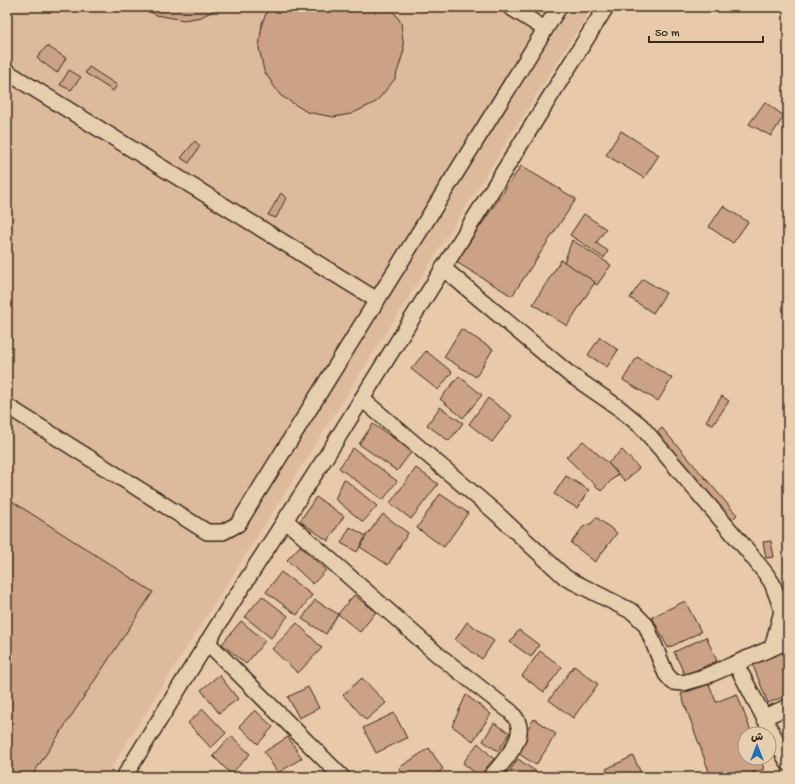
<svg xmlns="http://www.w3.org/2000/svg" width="795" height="784" viewBox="0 0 795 784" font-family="'Gochi Hand','Playpen Sans Arabic',sans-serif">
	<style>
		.built { fill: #ddba9b }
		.building { fill: #cca286; stroke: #3b2a1e }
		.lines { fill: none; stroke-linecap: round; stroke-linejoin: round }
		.minor-casing { stroke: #3b2a1e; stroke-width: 18 }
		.minor { stroke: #e6ceae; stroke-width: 15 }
	</style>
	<rect width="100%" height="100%" fill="#e8c9a9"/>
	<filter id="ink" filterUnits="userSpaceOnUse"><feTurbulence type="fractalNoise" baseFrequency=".025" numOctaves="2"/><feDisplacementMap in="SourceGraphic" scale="8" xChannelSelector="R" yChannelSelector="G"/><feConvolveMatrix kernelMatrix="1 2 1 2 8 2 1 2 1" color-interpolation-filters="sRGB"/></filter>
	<g filter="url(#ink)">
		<polygon class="built" points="7,7 592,7 105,777 7,777"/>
		<g class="building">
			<polygon points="142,7 221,7 201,17 184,20 156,15"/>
			<polygon points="269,7 391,7 401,23 404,50 395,79 376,102 351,114 334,117 307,112 280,95 264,71 259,48 262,23"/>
			<polygon points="47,46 66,58 57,73 37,58"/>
			<polygon points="89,67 117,85 113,91 85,73"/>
			<polygon points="69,70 81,77 71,90 60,85"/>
			<polygon points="765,102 784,116 771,136 749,124"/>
			<polygon points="621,131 659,155 644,178 606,155"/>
			<polygon points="195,141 200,146 189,163 181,158"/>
			<polygon points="521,166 576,199 512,296 456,262"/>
			<polygon points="281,193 286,198 276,218 268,215"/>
			<polygon points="723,206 748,222 733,243 709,227"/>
			<polygon points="584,214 606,229 596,243 608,251 604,258 570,235"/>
			<polygon points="572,240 611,265 597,285 564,263"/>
			<polygon points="561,260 595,282 567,326 533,304"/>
			<polygon points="643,279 666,293 653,313 630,298"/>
			<polygon points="461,329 493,349 476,377 444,357"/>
			<polygon points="600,337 618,350 607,367 588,355"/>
			<polygon points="426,351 452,372 438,390 411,369"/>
			<polygon points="637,357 672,378 658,401 623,380"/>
			<polygon points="459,376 482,395 463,418 440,399"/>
			<polygon points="722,396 729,401 713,425 706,421"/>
			<polygon points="488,398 512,416 492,442 469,424"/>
			<polygon points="440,407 463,423 449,441 427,425"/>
			<polygon points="373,424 412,451 397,471 359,444"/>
			<polygon points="662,428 737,515 730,522 655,434"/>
			<polygon points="583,441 608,463 618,474 601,491 566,457"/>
			<polygon points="353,448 397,481 383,500 339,468"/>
			<polygon points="622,450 639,468 625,481 608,463"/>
			<polygon points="416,468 438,484 411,519 390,503"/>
			<polygon points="566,476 589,490 577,508 554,494"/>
			<polygon points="344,479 377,506 363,522 335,499"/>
			<polygon points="440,494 468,513 444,547 417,528"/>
			<polygon points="316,497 344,516 328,541 300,521"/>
			<polygon points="7,498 153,592 31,777 18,777 7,770"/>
			<polygon points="383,514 408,533 388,565 360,547 366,536"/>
			<polygon points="596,517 617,533 595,562 571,543 583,527 592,523"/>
			<polygon points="350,527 366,536 357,552 341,543"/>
			<polygon points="771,541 774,557 766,558 763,542"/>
			<polygon points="300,546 326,570 313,584 287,560"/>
			<polygon points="281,572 312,595 297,615 266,592"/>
			<polygon points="354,595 376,612 360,632 338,614"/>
			<polygon points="262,596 288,616 271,638 245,617"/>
			<polygon points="315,600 338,614 326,634 302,619"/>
			<polygon points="685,601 701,632 668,648 652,617"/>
			<polygon points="241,621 265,641 246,664 222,644"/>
			<polygon points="467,622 494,641 482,659 455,640"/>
			<polygon points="297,623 322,648 298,673 272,649"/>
			<polygon points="519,630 539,645 531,657 510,642"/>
			<polygon points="706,637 717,661 685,675 674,652"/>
			<polygon points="788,648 788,695 768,703 752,663"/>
			<polygon points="540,651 562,667 544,692 522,676"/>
			<polygon points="574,666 598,684 573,718 549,700"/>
			<polygon points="219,675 238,699 219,713 201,690"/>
			<polygon points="362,678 386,703 366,720 343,695"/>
			<polygon points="709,684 716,702 737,694 752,734 745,734 745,758 760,758 764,769 741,777 711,777 681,694"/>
			<polygon points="308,687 319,708 299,718 288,697"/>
			<polygon points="466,695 491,714 473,741 452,726"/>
			<polygon points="203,709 226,733 211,748 188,723"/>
			<polygon points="255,710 273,727 258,744 239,726"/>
			<polygon points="394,713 407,738 376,753 363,728"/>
			<polygon points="534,719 556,734 536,765 513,750"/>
			<polygon points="494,723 510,733 498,751 483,741"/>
			<polygon points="231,736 250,754 231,774 213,756"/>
			<polygon points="288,737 302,758 278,773 264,752"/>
			<polygon points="478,743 494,759 479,776 463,763"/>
			<polygon points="429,748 443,769 432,777 404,777 399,768"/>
			<polygon points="633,756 643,777 609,777 606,769"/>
			<polygon points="518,759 538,773 536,777 505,777"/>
		</g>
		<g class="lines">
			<g class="minor-casing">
				<g id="minor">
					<polyline points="510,7 545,29"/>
					<polyline points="7,72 377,300"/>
					<polyline points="443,268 568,373 619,408 641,426 747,550 766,574 772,583 777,596 782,611 788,620"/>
					<polyline points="362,399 495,512 566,578 633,612 646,625 666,674 673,682 683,683 704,677 788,641"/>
					<polyline points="7,406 207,532 223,532 238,524 559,7"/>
					<path d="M285,520l152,134 74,58c2,3 6,7 7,11 7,17 -17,41 -27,54"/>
					<polyline points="207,642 342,777"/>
					<polyline points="772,648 782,611"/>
					<polyline points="736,664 788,763"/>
					<polyline points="764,717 788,707"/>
					<polyline points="124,777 228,609 327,455 606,7"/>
				</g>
			</g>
			<use href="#minor" class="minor"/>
		</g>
	</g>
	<rect width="795" height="784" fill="none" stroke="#e6ceae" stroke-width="24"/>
	<rect x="12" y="12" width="771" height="760" fill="none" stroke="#3b2a1e" stroke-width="1.5" filter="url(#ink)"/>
	<g transform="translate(757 746)"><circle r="19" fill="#e6ceae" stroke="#a28c74"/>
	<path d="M0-3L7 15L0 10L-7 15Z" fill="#1f6fb2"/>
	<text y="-6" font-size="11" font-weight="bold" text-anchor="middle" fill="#3b2a1e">ش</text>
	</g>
	<path d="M649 36v6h114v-6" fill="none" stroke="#3b2a1e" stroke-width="2"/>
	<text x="655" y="36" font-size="12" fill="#3b2a1e" stroke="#e6ceae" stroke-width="3" paint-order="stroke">50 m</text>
</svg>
